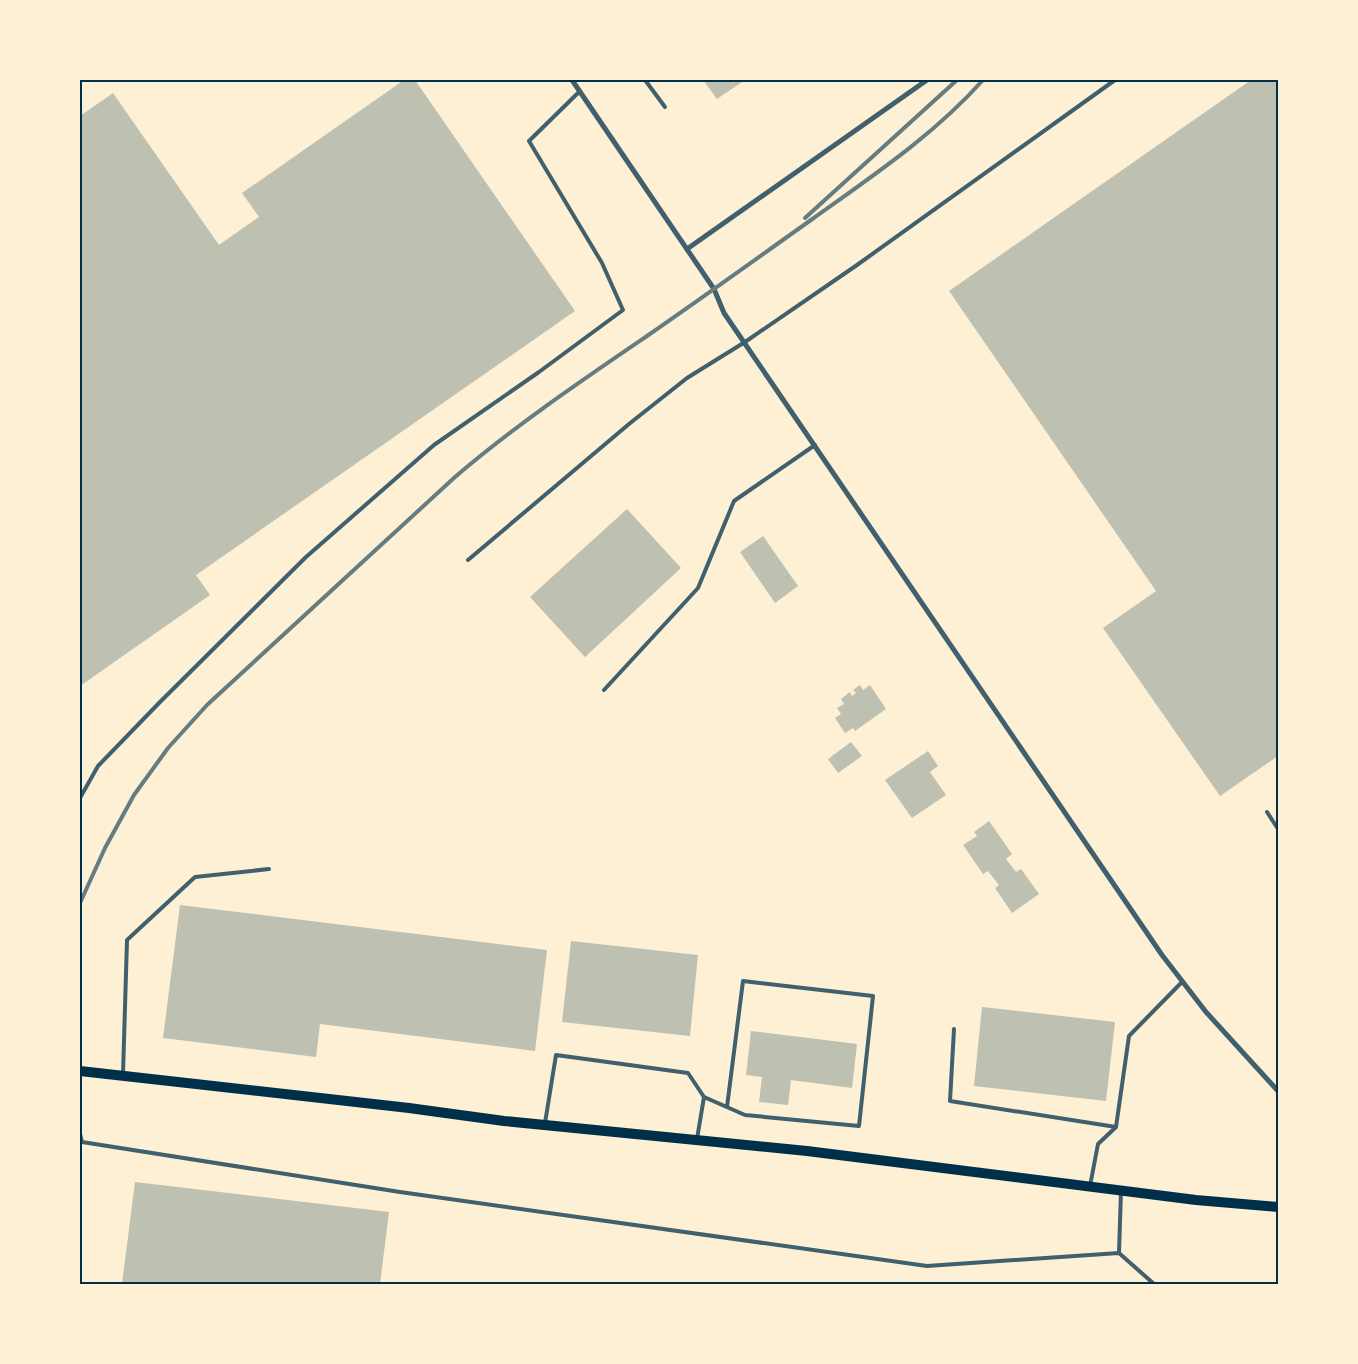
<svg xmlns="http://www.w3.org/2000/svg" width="1358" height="1364" viewBox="0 0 1358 1364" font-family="'Crimson Pro',serif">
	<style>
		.building { fill: #bec0b2 }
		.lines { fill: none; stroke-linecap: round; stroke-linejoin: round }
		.service { stroke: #3f606c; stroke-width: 4 }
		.minor { stroke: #3f606c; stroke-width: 5 }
		.secondary { stroke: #003049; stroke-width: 10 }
		.rail { stroke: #657d81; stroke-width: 4 }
		.neatline { fill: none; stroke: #003049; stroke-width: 2 }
	</style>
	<rect width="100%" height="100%" fill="#fdf0d5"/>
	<g class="building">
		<polygon points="404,80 415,80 575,311 196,575 210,595 80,686 80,116 113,93 219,245 259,217 242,193"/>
		<polygon points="703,80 745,80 717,99"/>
		<polygon points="1251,80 1278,80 1278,756 1220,796 1103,628 1156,591 949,291"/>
		<polygon points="627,509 681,568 585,657 530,597"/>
		<polygon points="763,536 798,586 775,603 740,552"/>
		<polygon points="860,685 863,690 870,685 886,709 855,731 853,728 845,733 835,718 841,714 837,708 844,704 841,699 850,692 852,696 856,693 853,690"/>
		<polygon points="851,742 862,756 838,773 828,759"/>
		<polygon points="928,751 938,766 930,772 946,795 912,818 885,780"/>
		<polygon points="989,821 1012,854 1006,859 1016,872 1021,869 1039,894 1012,913 995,888 999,885 988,871 983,874 963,845 977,836 974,832"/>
		<polygon points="180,905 547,950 535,1051 320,1024 316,1057 163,1038"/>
		<polygon points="571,941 698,955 690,1036 562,1022"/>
		<polygon points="982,1007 1115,1022 1106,1101 974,1086"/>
		<polygon points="751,1031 857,1044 852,1088 791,1080 788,1105 759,1102 762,1077 746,1075"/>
		<polygon points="135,1182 389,1212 380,1284 122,1284"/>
	</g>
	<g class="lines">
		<g class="service">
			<polyline points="645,80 665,107"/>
			<polyline points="468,560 629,424 687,378 745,342 857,265 1115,80"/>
			<polyline points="604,690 698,588 734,501 815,445"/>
			<polyline points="80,798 98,766 160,702 306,557 434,445 539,372 623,310 602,263 529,141 580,91"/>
			<polyline points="1267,812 1278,829"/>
			<polyline points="954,1029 950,1101 1116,1127"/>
			<polyline points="123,1074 127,940 195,877 269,869"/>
			<polyline points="545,1123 556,1055 688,1073 704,1097 745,1115 859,1126 873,996 743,981 727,1107"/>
			<polyline points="80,1134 82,1142 400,1192 927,1266 1119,1253 1154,1284"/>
			<polyline points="697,1139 704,1097"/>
			<polyline points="1090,1186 1098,1144 1116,1127 1129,1036 1182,982"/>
			<polyline points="1119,1253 1121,1191"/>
		</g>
		<g class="minor">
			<polyline points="572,80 714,289 724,313 1162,955 1206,1012 1278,1091"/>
			<polyline points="687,249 927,80"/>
		</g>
		<polyline class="secondary" points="80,1071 409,1108 504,1121 807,1151 1196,1200 1278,1207"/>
		<g class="rail">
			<polyline points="805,218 957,80"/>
			<path d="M80,903l25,-55 29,-53 34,-47 39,-43 248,-228c61,-52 126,-96 192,-141 55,-38 109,-77 164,-116 60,-43 122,-84 172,-140"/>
		</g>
	</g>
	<rect width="1358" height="1364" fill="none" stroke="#fdf0d5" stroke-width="162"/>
	<rect x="81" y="81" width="1196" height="1202" class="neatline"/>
</svg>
